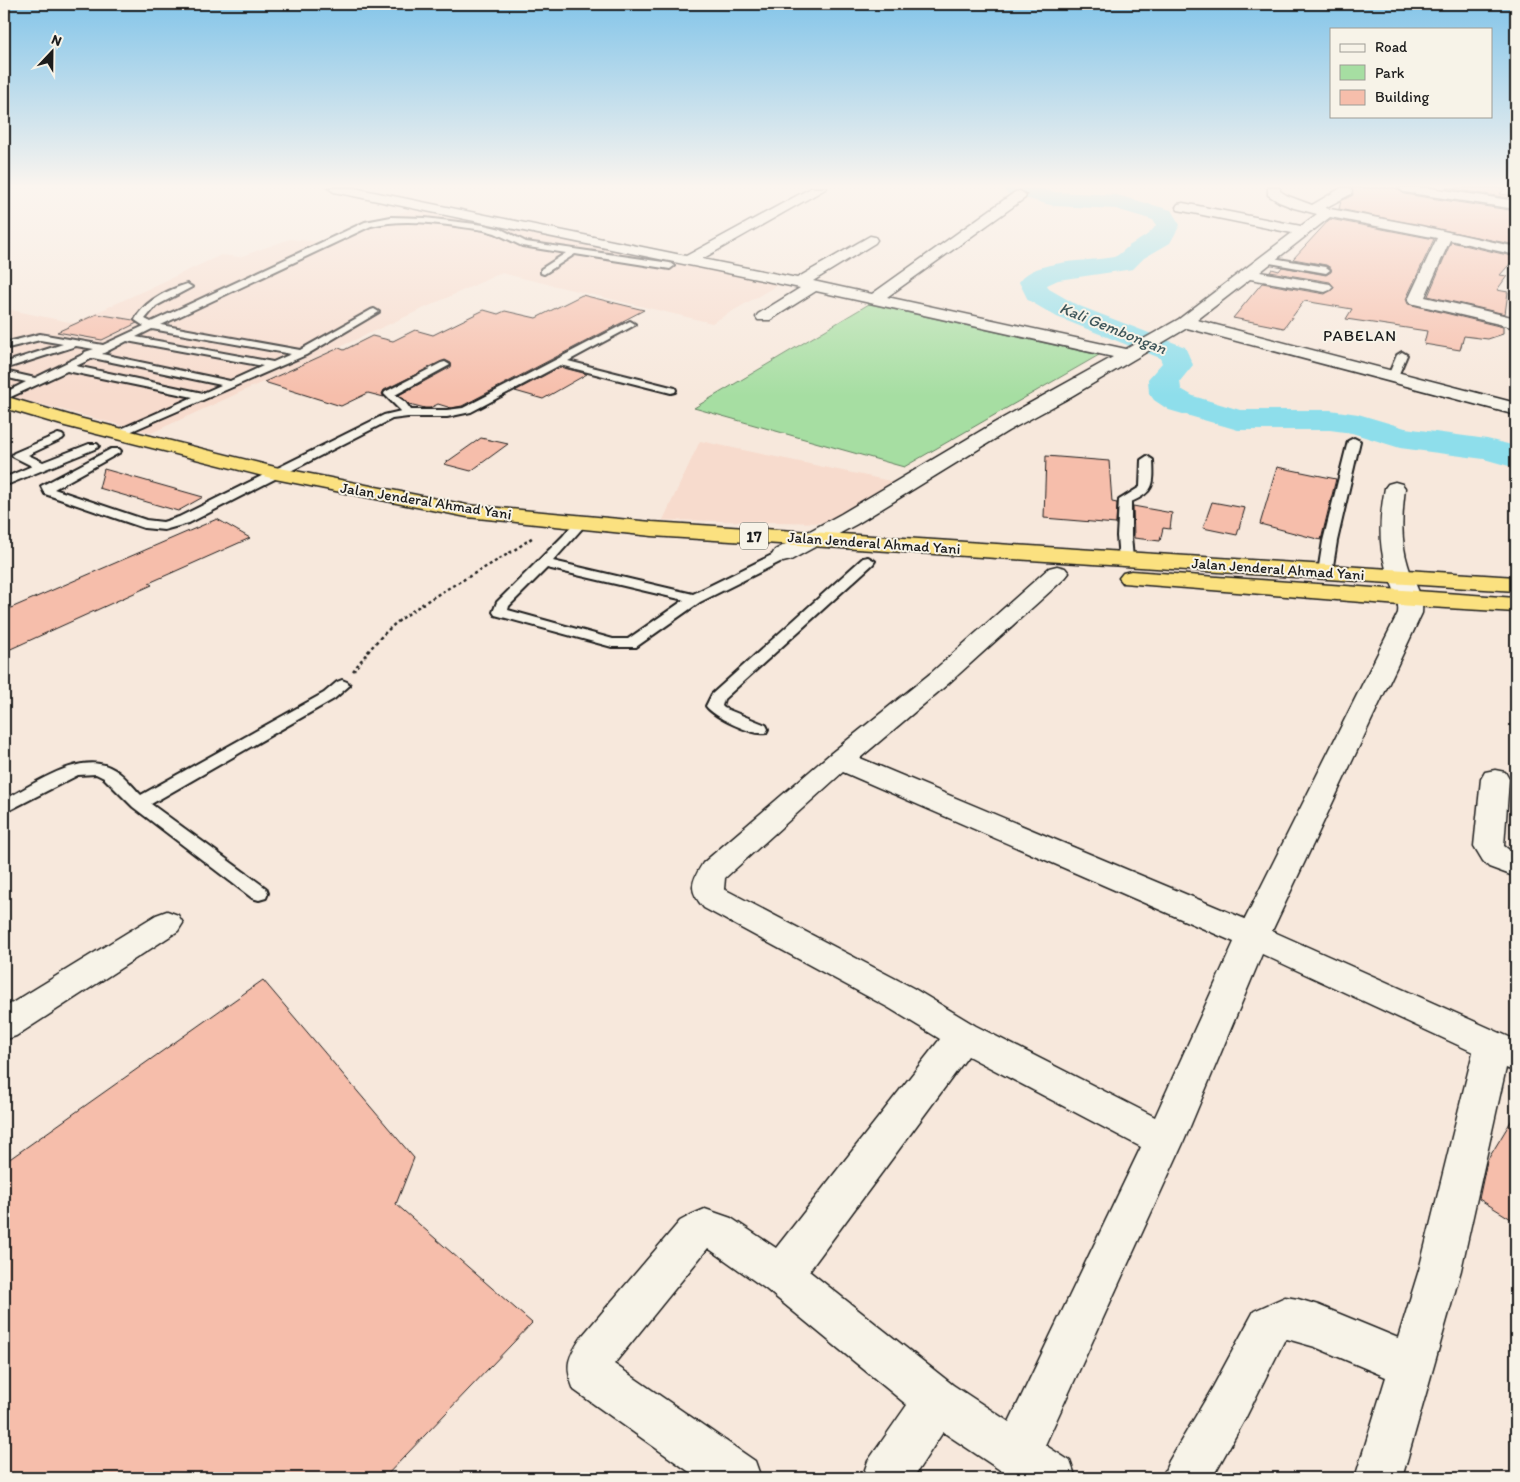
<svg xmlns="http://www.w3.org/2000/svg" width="1520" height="1482" viewBox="0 0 1520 1482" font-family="Itim,sans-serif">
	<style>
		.built { fill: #f7dbcd }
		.green { fill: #a6dea2; stroke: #617d5f }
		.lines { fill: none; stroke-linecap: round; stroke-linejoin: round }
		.river { fill: #8edeeb; fill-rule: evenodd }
		.building { fill: #f6beab; stroke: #1c1c1c }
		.lane-casing { stroke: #1c1c1c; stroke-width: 4 }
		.street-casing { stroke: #1c1c1c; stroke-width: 3 }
		.highway-casing { stroke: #1c1c1c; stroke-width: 3 }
		.path { stroke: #1c1c1c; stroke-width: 2.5; stroke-dasharray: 3 3; stroke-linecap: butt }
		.lane { fill: #f7f3e8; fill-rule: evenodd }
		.street { fill: #f7f3e8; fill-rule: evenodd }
		.highway { fill: #fbe180; fill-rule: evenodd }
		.labels { text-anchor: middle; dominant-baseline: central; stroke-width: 4; stroke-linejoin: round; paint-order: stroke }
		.far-street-label { font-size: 15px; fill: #1c1c1c; stroke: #f7f3e8 }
		.far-water-label { font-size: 16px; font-style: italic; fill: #3e565a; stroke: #f7f3e8 }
		.far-quarter-label { font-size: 16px; letter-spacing: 1px; fill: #1c1c1c; stroke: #f7f3e8 }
		.shield { fill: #f7f3e8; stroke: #5e5c59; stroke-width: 1 }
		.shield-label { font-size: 16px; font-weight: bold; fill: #1c1c1c }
	</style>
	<rect width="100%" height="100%" fill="#f7e8dc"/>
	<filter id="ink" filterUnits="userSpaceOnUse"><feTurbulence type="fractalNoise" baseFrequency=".02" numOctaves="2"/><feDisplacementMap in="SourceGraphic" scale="10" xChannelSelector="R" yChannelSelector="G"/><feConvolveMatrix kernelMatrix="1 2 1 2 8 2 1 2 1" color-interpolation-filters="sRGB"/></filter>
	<g filter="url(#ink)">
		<g class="built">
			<polygon points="410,209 781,283 712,323 501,273 151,433 4,395 4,313 11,310 74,323 221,255 239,257 290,239 328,243"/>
			<polygon points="700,441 895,482 833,523 663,520"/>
		</g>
		<polygon class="green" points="869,304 1099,355 904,467 694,408"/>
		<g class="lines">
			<path class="river" d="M1003,188h37l15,4 62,3 54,15 9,15 -10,18 -26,15 -11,11 -75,11 -11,5 2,4 28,16 108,42 8,18 -13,16 1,8 12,7 47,14h90l28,4 47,14 82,11 29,7v22l-32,-9 -84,-11 -48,-15 -22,-3h-92l-69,-20 -15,-10 -5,-7 -1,-14 14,-16 -2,-5 -103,-41 -29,-17 -9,-18c15,-23 69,-20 95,-25 6,-2 12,-10 18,-13 10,-6 18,-9 24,-19l-3,-5 -37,-11 -62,-3 -48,-13z"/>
		</g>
		<g class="building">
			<polygon points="1352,188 1396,188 1404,194 1516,211 1516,245 1339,209 1341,201 1353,195"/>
			<polygon points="1445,188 1505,188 1500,194 1516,196 1516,199"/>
			<polygon points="1330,219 1434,239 1406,299 1408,304 1503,327 1503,334 1488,339 1464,336 1460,350 1424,344 1427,331 1346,319 1352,309 1304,301 1284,328 1233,318 1262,283 1325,294 1334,288 1330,282 1270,272 1272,269 1279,271 1282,267 1326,275 1331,272 1331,268 1326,265 1293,259"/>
			<polygon points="1451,242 1516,257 1500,275 1507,276 1497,290 1508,292 1505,314 1428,296"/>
			<polygon points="582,295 644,310 623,321 625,321 462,406 451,408 438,404 430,408 425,408 409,404 399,395 451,367 451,363 445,360 384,390 382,394 384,397 368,393 341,406 264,382 339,348 344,350 372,336 393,341 415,330 433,335 484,310 498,314 505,311 536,318"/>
			<polygon points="97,314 133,320 137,323 102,340 57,332"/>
			<polygon points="560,367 587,374 543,399 515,391"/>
			<polygon points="481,438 508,444 471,471 444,464"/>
			<polygon points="1046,456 1109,461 1112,502 1117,503 1116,524 1044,518"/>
			<polygon points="1277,467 1336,479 1321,540 1260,524"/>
			<polygon points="104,469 203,497 178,511 99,488"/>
			<polygon points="1212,502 1245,508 1237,535 1203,528"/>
			<polygon points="1133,506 1172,513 1170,529 1163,528 1160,541 1134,538"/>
			<polygon points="217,519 250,538 149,583 152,585 4,652 4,611"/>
			<polygon points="263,980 414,1158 396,1204 532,1323 384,1478 4,1478 4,1163"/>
			<polygon points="1516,1113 1516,1222 1479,1199 1487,1161"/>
		</g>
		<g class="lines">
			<g class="lane-casing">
				<g id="lane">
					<path d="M391,217l34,1 59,7 17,4 25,13 144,21 4,3 -4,3 -95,-15 -31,20 -3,-1v-4l25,-16 -44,-7 -27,-13 -11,-3c-37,-5 -77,-13 -113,-4l-210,99 139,25 71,-40 3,-1 5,3 -73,43 -188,82 -6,-3 2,-2 79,-35 -126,-26 -63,29v-7l22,-11 -22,-5v-6l31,7 49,-24 1,-2 9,-3 -18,-3 -72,23v-6l59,-19 -23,-4 -36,9v-6l36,-9 63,11 41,-19 -9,-6c9,-19 33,-30 52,-36l5,3 -36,19 -11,13 6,3 214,-100zM152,329l139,25 -18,8 -137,-25zM127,341l136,25 -33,15 -128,-27zM93,358l128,27 -18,8 -127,-27z"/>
					<polygon points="1267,257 1326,267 1330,270 1326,273 1264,262 1264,258"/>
					<polygon points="630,321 635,324 633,326 568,361 675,388 676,390 675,392 671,393 560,365 471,412 447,417 408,417 392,419 189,523 164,530 144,528 45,494 41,486 111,449 119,449 121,451 119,453 54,489 146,520 163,522 179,517 384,415 401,411 384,394 385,392 441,363 445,362 450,365 395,395 405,402 411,410 447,410 463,408"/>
					<polygon points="1402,352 1407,355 1398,376 1393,379 1389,378 1388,376 1397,355"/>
					<polygon points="58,434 62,435 64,437 62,439 28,455 43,462 89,444 97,444 99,446 97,448 4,486 4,478 32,466 14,457 12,455 14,453"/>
					<polygon points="1354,438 1360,441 1337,541 1332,572 1325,576 1318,572 1323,541 1348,441"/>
					<path d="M1147,456l6,4c1,24 2,32 -22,42v34l2,23 -7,4 -7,-4 -2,-23 2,-36 21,-13 1,-27z"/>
					<path d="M581,519l6,4 -34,38 140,33 85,-42h10l2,3 -2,3 -88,44 -64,45h-24l-117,-32 -2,-3 4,-10 66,-66 13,-16zM547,568l137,32 -56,39h-15l-105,-29 1,-4z"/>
					<path d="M868,557l7,4 -2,3 -149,135 -2,7 2,2 42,17 2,4 -2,4c-14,3 -52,-16 -60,-27l6,-12 151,-136z"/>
					<path d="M342,680l5,2 3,3 -16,14 -183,105 115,84 2,5 -2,5 -7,2 -7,-2 -119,-91 -29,-29 -8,-4 -18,1 -74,38v-13c29,-15 79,-52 111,-30 10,6 18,17 26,25l183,-102 13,-11z"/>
				</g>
			</g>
			<g class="street-casing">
				<g id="street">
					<polygon points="328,188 354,188 686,256 811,188 827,188 702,259 797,278 870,236 875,237 877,240 875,243 813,281 872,294 1015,192 1020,191 1026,195 1025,198 887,297 1126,349 1179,319 1292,233 1178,210 1176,207 1178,204 1183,203 1301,226 1317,214 1294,208 1279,202 1268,195 1268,188 1280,188 1280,191 1288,196 1312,205 1341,188 1350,188 1352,191 1351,194 1325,208 1421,226 1516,247 1516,255 1450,240 1425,297 1516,318 1516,328 1410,303 1408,300 1437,238 1330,217 1260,272 1330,284 1333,287 1330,290 1325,292 1250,279 1197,320 1516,403 1516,415 1187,328 1065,400 1008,431 857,524 791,560 783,562 775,560 772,555 775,550 841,514 994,423 1113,357 816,291 770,320 758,320 756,317 758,314 800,288 334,192"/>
					<polygon points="1398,188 1431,188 1516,201 1516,209 1404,192"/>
					<path d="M1395,482l7,2 3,4c-3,26 -5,52 3,77 5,18 16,29 14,48l-150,318 244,109v32l-10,-4 -45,202 -59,208h-47l31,-101 -71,-30 -28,-8 -3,2 -39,78 -33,59h-50l7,-17 44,-74 41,-76 31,-14 13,2 20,6 80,33 21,-68 54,-218 -211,-98 -78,187 -139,304 25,16 6,17h-64l-69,-46 -30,46h-51l6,-17 39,-56 -141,-116 -58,-41 -94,116 141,97 6,17h-63l-124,-88c-10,-25 -6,-33 9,-55l97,-114 11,-6 14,-6 26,9 45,30 164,-209 -51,-31 -185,-100c-16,-18 -13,-26 -1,-45l127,-109 101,-81 118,-105 8,-2 8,2 4,5 -4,5 -116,105 -89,75 385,161 153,-306c2,-18 -9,-30 -13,-48 -7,-25 -5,-51 0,-77l3,-4zM843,772l391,170 -79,175 -179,-91 -63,-38 -189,-99 1,-11zM968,1056l173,91 -132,275 -56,-37 -144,-114z"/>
					<polygon points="1495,770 1505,772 1509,779 1504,846 1516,855 1516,877 1489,867 1483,861 1474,846 1481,779 1485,772"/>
					<polygon points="167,911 178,915 183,923 178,931 16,1036 4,1040 4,1008 156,915"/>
				</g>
			</g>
			<g class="highway-casing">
				<g id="highway">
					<polygon points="4,396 79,418 275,467 467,505 652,522 1516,577 1516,591 652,536 467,517 275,479 65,426 4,408"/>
					<polygon points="1131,571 1516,598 1516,612 1412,606 1123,583 1119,578 1123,573"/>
				</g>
			</g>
			<path class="path" d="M353,671c14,-18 28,-37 47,-51 41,-32 91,-52 133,-83"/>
			<use href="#lane" class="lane"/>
			<use href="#street" class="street"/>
			<use href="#highway" class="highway"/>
		</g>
	</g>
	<linearGradient id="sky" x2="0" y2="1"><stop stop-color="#84c5e9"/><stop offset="0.47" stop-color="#fbf5ef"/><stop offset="1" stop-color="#fbf5ef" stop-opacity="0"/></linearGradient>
	<rect width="1520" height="396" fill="url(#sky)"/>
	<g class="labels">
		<g class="far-street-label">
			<text transform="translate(426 501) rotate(9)">Jalan Jenderal Ahmad Yani</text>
			<text transform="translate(874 543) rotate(4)">Jalan Jenderal Ahmad Yani</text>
			<text transform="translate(1278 569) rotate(4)">Jalan Jenderal Ahmad Yani</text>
		</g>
		<g class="far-water-label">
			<text transform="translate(1113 328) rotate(22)">Kali Gembongan</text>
		</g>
		<g class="far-quarter-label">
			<text x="1360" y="335">PABELAN</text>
		</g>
		<rect class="shield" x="740" y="522.5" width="28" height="27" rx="4"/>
		<g class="shield-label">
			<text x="754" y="536">17</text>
		</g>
	</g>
	<rect width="1520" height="1482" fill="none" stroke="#f7f3e8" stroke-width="20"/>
	<rect x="10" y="10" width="1500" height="1462" fill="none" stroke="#1c1c1c" stroke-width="2" filter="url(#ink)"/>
	<rect x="1330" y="28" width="162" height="90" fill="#f7f3e8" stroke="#9f9d96"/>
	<rect x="1340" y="44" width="25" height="8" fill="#f7f3e8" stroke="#9f9d96"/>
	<text x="1375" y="52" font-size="15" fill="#1c1c1c">Road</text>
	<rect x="1340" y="65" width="25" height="15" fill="#a6dea2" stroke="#9f9d96"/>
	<text x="1375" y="78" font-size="15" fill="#1c1c1c">Park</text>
	<rect x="1340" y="90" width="25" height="15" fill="#f6beab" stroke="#9f9d96"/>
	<text x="1375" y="102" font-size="15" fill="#1c1c1c">Building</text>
	<g transform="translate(52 52) rotate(22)" stroke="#f7f3e8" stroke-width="4" paint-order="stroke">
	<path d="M0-4L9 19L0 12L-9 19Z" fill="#1c1c1c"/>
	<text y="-8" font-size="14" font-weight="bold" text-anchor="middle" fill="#1c1c1c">N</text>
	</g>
</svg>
